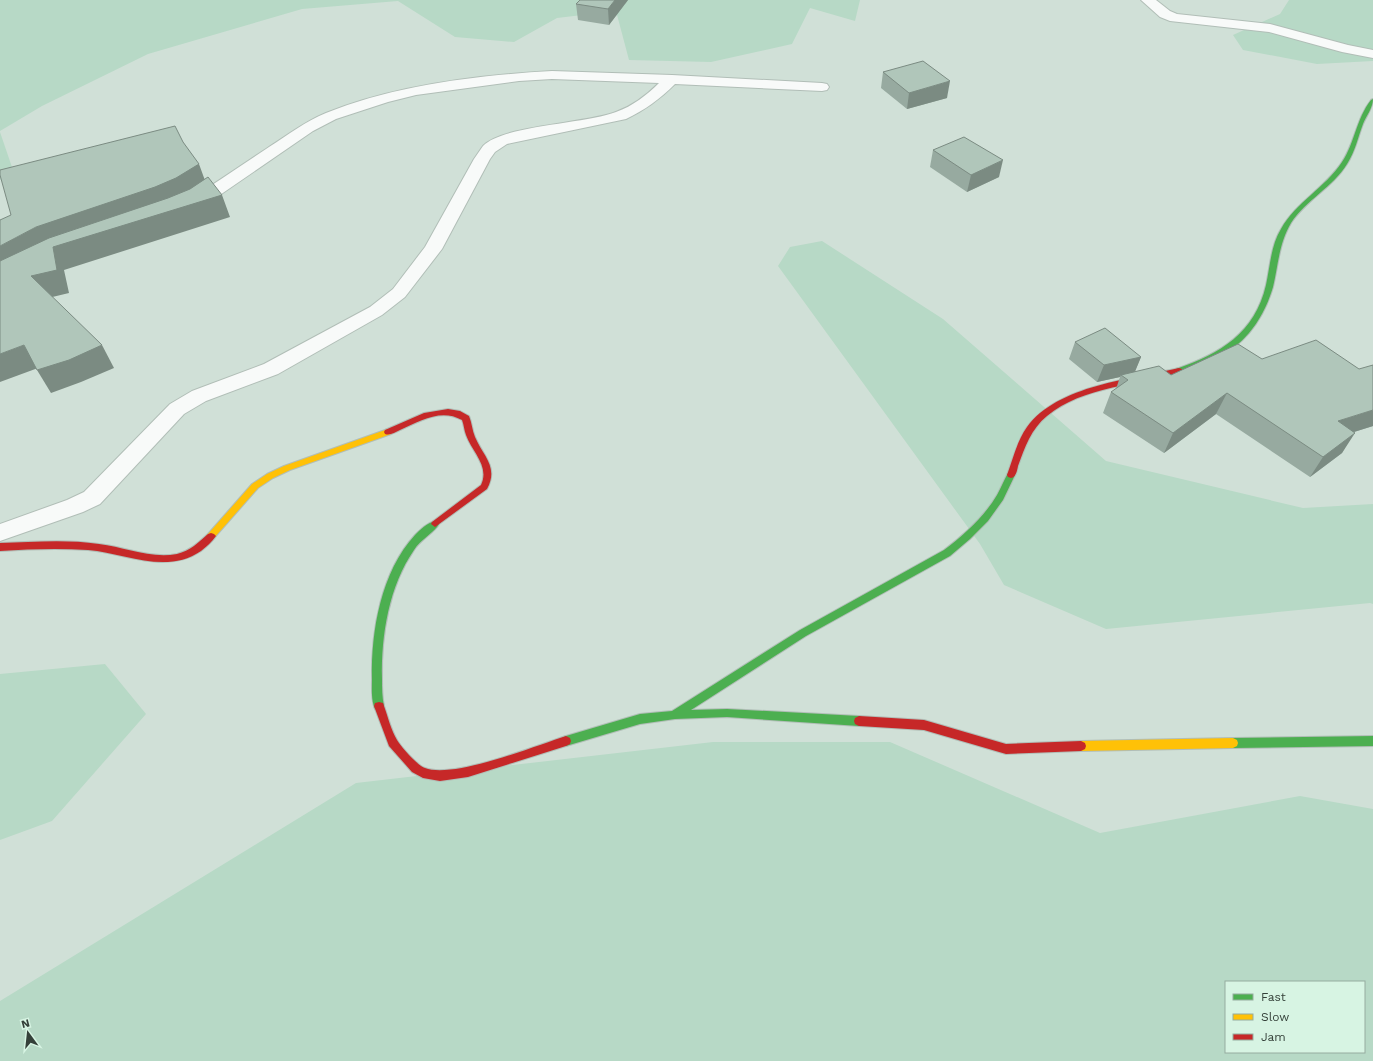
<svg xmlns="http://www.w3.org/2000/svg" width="1373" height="1061" viewBox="0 0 1373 1061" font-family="'Work Sans',sans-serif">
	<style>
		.green { fill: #b7d9c6; fill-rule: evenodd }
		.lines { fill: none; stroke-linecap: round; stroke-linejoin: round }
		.street-casing { stroke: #b1beb7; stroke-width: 2 }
		.fast-casing { stroke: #b1beb7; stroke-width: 2 }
		.slow-casing { stroke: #b1beb7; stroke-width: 2 }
		.jam-casing { stroke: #b1beb7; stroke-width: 2 }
		.street { fill: #f8faf9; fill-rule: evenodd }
		.fast { fill: #4caf50; fill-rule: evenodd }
		.slow { fill: #ffc107; fill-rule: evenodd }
		.jam { fill: #c62828; fill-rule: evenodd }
		.wall { fill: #97aaa0 }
		.shaded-wall { fill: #7b8b82 }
		.building { fill: #b0c6ba; stroke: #7b8b82 }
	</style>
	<rect width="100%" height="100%" fill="#d0e0d7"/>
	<g class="green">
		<polygon points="0,0 860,0 855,21 810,8 792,44 711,62 629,60 616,11 557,18 514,42 455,37 398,1 302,9 148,54 42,106 0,131"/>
		<polygon points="1289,0 1373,0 1373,61 1317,64 1243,50 1233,35 1280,14"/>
		<polygon points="0,132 14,173 0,180"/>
		<polygon points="822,241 943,319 1106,461 1303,508 1373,504 1373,604 1370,603 1106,629 1004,585 980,544 778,266 790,247"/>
		<polygon points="105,664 146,714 52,821 0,840 0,674"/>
		<path d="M713,742h177l210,91 200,-37 73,13v252h-1373v-60l356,-218zM1226,982h138v70h-138z"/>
	</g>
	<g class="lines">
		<g class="street-casing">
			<g id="street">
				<polygon points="1141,0 1156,0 1170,11 1177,14 1270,24 1348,45 1373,50 1373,58 1342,52 1269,32 1170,21 1160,17"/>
				<path d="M552,71l120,4 150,8 5,1 2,3 -2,3 -5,1 -147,-7c-15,15 -30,26 -49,35l-119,25 -12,8 -5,7 -48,90 -37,48 -23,18 -104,59 -72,27 -22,13 -84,90 -17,8 -83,29v-17l67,-24 17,-8 86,-88 22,-13 72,-27 106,-57 23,-18 32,-42 49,-88c3,-4 6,-9 9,-13 20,-21 103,-22 133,-34 17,-6 31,-17 43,-29l-107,-4 -33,2 -103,14 -28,7 -52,17 -23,12 -115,79 -6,1 -6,-1 -2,-4 2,-4c28,-18 56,-37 83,-55 19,-12 37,-26 57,-34 69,-28 153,-38 226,-42z"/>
			</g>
		</g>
		<g class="fast-casing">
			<g id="fast">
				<path d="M1373,99c0,9 -7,17 -10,25 -5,13 -8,28 -16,40 -14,23 -41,36 -56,59 -12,20 -13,43 -18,64 -5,17 -13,33 -24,46 -18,21 -42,31 -67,40h-6l-1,-2 1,-2c44,-15 79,-36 90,-84 4,-18 5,-40 15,-56 15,-27 44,-41 61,-67 13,-19 14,-43 29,-62z"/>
				<path d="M1011,472l4,3 -12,25 -15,21 -18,18 -20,17 -144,80 -115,74 36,-1 132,7 4,2 1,3 -1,3 -4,2 -132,-9 -52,2 -35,5 -74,22 -4,-2 -1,-3 1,-3 4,-2 74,-22 32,-3 128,-81 144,-80c20,-15 40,-33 53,-55 4,-7 7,-15 11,-22z"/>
				<path d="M435,521l4,3c-4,8 -19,16 -25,26 -25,36 -33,85 -32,129 0,9 0,18 2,27l-1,3 -4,1 -4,-1c-4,-9 -3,-20 -3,-30 -1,-48 9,-107 43,-144 6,-6 12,-12 20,-14z"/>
				<polygon points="1373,736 1373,746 1233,748 1229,746 1228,743 1229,740 1233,738"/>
			</g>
		</g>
		<g class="slow-casing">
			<g id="slow">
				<polygon points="388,429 392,432 391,434 290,470 273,478 258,488 214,538 208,538 206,536 208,534 252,484 267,474 284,466"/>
				<polygon points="1233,738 1237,740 1238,743 1237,746 1233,748 1081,751 1077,749 1076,746 1077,743 1081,741"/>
			</g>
		</g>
		<g class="jam-casing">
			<g id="jam">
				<path d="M1179,368l3,1 1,2 -1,2c-44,12 -99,13 -135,43 -16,13 -22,31 -29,50 -1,5 -2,11 -7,12l-3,-1 -1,-2c6,-16 10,-34 20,-48 31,-42 105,-48 152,-59z"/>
				<path d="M448,409l12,2 9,5c3,7 3,14 6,21 8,19 24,30 12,52l-52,38 -4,-3 1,-2 49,-37c9,-19 -9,-33 -15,-50 -2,-5 -2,-10 -4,-15 -21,-12 -42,1 -62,10 -5,2 -10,6 -15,4l-1,-2 1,-2 39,-17z"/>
				<path d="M211,533l3,1 2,2c-4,6 -10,11 -15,15 -35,24 -76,2 -113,-1 -29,-2 -59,-1 -88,1v-8c32,-1 66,-4 99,1 26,3 51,15 78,10 13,-3 22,-12 31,-20z"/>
				<path d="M379,702l4,1 1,3c4,11 7,24 13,34 4,7 21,26 28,28 28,11 110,-22 141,-32l4,2 1,3 -1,3 -4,2 -98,31 -28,4 -17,-3 -11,-6 -23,-26 -15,-40 1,-3z"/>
				<polygon points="859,716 924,720 1006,744 1081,741 1085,743 1086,746 1085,749 1081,751 1006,754 924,730 859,726 855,724 854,721 855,718"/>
			</g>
		</g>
		<use href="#street" class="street"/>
		<use href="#fast" class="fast"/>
		<use href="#slow" class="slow"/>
		<use href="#jam" class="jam"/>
	</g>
	<g class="wall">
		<polygon points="580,0 628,0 609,25 578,20 576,4"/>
		<polygon points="883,72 947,98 907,109 881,88"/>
		<polygon points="933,150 999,177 967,192 930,167"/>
		<polygon points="1075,342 1141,357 1135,371 1171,375 1373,426 1354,432 1342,453 1310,477 1216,414 1164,453 1103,413 1111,392 1116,389 1120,377 1097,382 1069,359"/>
	</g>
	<g class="shaded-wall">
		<polygon points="615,0 628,0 609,25 608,9"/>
		<polygon points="950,81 947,98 907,109 909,93"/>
		<polygon points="1003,160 999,177 967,192 971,175"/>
		<polygon points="199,164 207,186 222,195 230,217 64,270 69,293 44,299 0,275 0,246 36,227"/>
		<polygon points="24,345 38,368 0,382 0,354"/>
		<polygon points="102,345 114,368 81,382 51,393 37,370"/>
		<polygon points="1141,357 1134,374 1121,375 1120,377 1097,382 1104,365"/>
		<polygon points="1227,393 1216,414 1164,453 1173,433"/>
		<polygon points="1373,410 1373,426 1325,441 1338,421"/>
		<polygon points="1355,433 1342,453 1310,477 1323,457"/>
	</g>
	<g class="building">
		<polygon points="580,0 615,0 608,9 576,4"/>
		<polygon points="923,61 950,81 909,93 883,72"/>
		<polygon points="175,126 183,142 199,164 176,178 155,187 36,227 0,246 0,220 11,215 0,175 0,170"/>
		<polygon points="964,137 1003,160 971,175 933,150"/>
		<polygon points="208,177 222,195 53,247 57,270 31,276 102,345 69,360 37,370 24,345 0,354 0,261 49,238 168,198 190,189"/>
		<polygon points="1105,328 1141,357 1104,365 1075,342"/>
		<polygon points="1316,340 1359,369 1373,365 1373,410 1338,421 1355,433 1323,457 1227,393 1173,433 1111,392 1128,380 1121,375 1159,366 1171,375 1238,344 1262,359"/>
	</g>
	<rect x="1225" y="981" width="140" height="72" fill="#d7f4e3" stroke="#96ac9f"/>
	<rect x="1233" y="994" width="20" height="6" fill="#4caf50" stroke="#96ac9f"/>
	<text x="1261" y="1001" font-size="12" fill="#344039">Fast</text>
	<rect x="1233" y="1014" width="20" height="6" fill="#ffc107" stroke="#96ac9f"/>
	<text x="1261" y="1021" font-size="12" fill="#344039">Slow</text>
	<rect x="1233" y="1034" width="20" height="6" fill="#c62828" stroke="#96ac9f"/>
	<text x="1261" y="1041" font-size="12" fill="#344039">Jam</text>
	<g transform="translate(28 1033) rotate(345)" stroke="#d7f4e3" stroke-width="3" paint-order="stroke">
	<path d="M0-3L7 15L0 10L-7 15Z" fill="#344039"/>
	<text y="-6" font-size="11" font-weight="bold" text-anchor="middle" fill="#344039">N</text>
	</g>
</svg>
